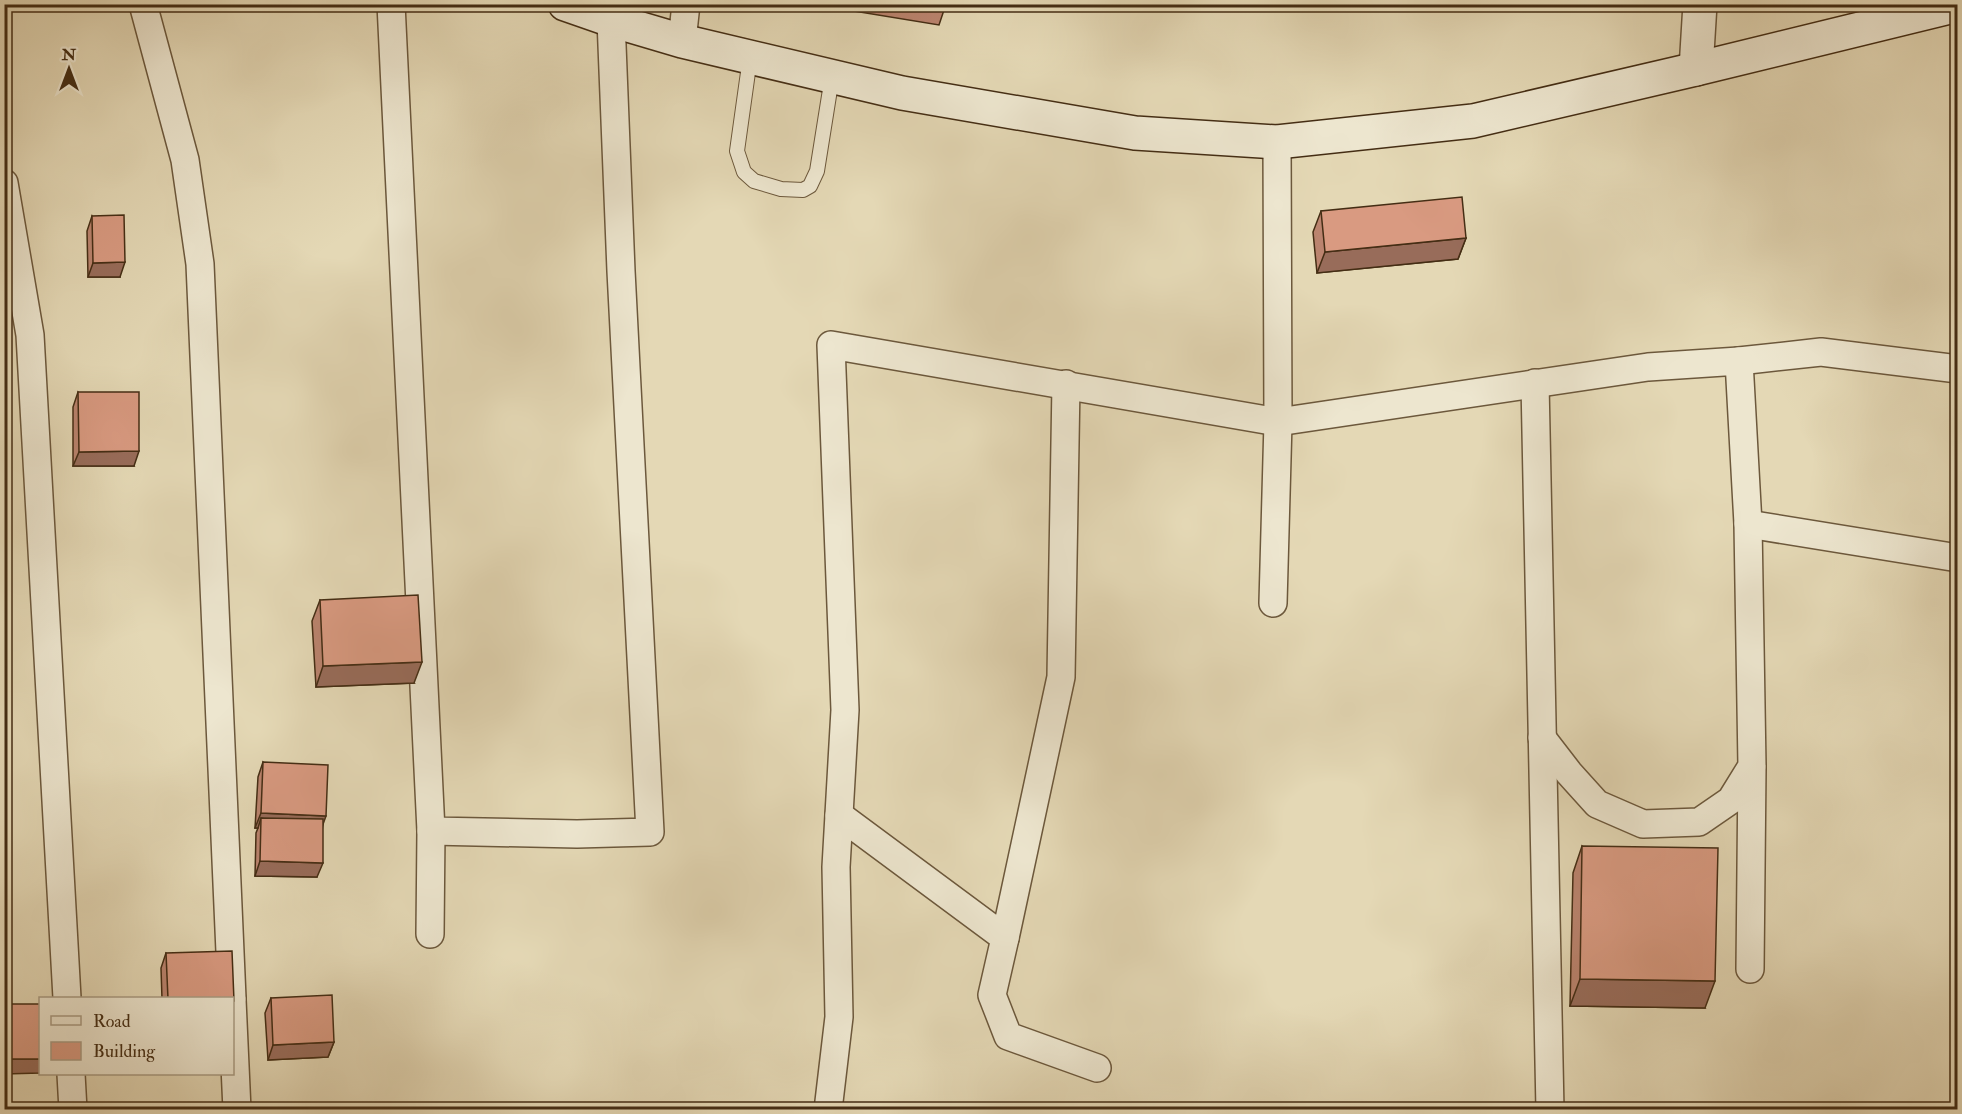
<svg xmlns="http://www.w3.org/2000/svg" width="1962" height="1114" viewBox="0 0 1962 1114" font-family="'IM FELL Double Pica',serif">
	<style>
		.lines { fill: none; stroke-linecap: round; stroke-linejoin: round }
		.service-casing { stroke: #6c583c; stroke-width: 16 }
		.minor-casing { stroke: #6c583c; stroke-width: 30 }
		.tertiary-casing { stroke: #6c583c; stroke-width: 36 }
		.secondary-casing { stroke: #442d14; stroke-width: 36 }
		.service { stroke: #ede6cf; stroke-width: 14 }
		.minor { stroke: #ede6cf; stroke-width: 27 }
		.tertiary { stroke: #ede6cf; stroke-width: 33 }
		.secondary { stroke: #ede6cf; stroke-width: 33 }
		.wall { fill: #bb846f; stroke: #442d14; stroke-width: 1.5 }
		.shaded-wall { fill: #986c5a; stroke: #442d14; stroke-width: 1.5 }
		.building { fill: #d99a81; stroke: #442d14; stroke-width: 1.5 }
	</style>
	<rect width="100%" height="100%" fill="#e4d8b5"/>
	<filter id="stains"><feTurbulence type="fractalNoise" baseFrequency=".00333" numOctaves="4"/><feColorMatrix values="0 0 0 0 .2 0 0 0 0 .09 0 0 0 0 .02 0 0 0 .5 -.17"/></filter>
	<radialGradient id="worn" r=".72"><stop offset=".6" stop-color="#630" stop-opacity="0"/><stop offset="1" stop-color="#630" stop-opacity=".3"/></radialGradient>
	<g class="lines">
		<g class="service-casing">
			<polyline id="service" points="750,58 737,151 744,172 754,181 781,189 803,190 810,186 817,171 832,77"/>
		</g>
		<g class="minor-casing">
			<g id="minor">
				<polyline points="143,4 185,160 200,264 232,998"/>
				<polyline points="391,4 431,831 577,834 650,832 621,271 611,20"/>
				<polyline points="682,41 686,4"/>
				<polyline points="4,183 30,335 67,998"/>
				<polyline points="1739,361 1821,352 1958,369"/>
				<polyline points="1535,383 1550,1110"/>
				<polyline points="1748,524 1958,558"/>
				<polyline points="1273,603 1278,422 1277,142"/>
				<polyline points="839,815 1005,938 1061,677 1066,384"/>
				<polyline points="430,934 431,831"/>
				<polyline points="1005,938 992,995 1008,1036 1097,1068"/>
				<polyline points="1750,969 1752,768"/>
				<polyline points="232,1000 237,1110"/>
				<polyline points="71,1074 73,1110"/>
				<polyline points="828,1110 839,1017 836,867 845,710 831,345 1278,422 1648,367 1739,361 1748,524 1752,766 1731,800 1699,822 1643,824 1597,804 1569,773 1542,738"/>
			</g>
		</g>
		<g class="tertiary-casing">
			<polyline id="tertiary" points="1696,69 1700,4"/>
		</g>
		<g class="secondary-casing">
			<polyline id="secondary" points="565,4 611,20 682,41 902,93 1135,133 1277,142 1473,121 1696,69 1958,5"/>
		</g>
		<use href="#service" class="service"/>
		<use href="#minor" class="minor"/>
		<use href="#tertiary" class="tertiary"/>
		<use href="#secondary" class="secondary"/>
	</g>
	<g class="wall">
		<polygon points="811,4 946,4 939,25"/>
		<polygon points="1321,211 1466,238 1458,259 1317,273 1313,232"/>
		<polygon points="92,216 120,277 88,277 87,231"/>
		<polygon points="78,392 134,466 73,466 73,407"/>
		<polygon points="320,600 414,683 316,687 312,621"/>
		<polygon points="263,762 323,823 317,877 255,876 256,833 258,828 255,828 258,777"/>
		<polygon points="1582,846 1705,1008 1570,1006 1573,873"/>
		<polygon points="166,953 232,999 162,999 161,968"/>
		<polygon points="271,998 334,1042 328,1057 268,1060 265,1013"/>
	</g>
	<g class="shaded-wall">
		<polygon points="1466,238 1458,259 1317,273 1325,252"/>
		<polygon points="125,262 120,277 88,277 93,263"/>
		<polygon points="139,451 134,466 73,466 79,452"/>
		<polygon points="422,662 414,683 316,687 323,666"/>
		<polygon points="261,813 326,816 321,830 261,818 258,828 255,828"/>
		<polygon points="260,861 323,863 317,877 255,876"/>
		<polygon points="1580,979 1715,981 1705,1008 1570,1006"/>
		<polygon points="334,1042 328,1057 268,1060 273,1045"/>
		<polygon points="4,1059 40,1059 40,1073 4,1074"/>
	</g>
	<g class="building">
		<polygon points="1462,197 1466,238 1325,252 1321,211"/>
		<polygon points="124,215 125,262 93,263 92,216"/>
		<polygon points="78,392 139,392 139,451 79,452"/>
		<polygon points="418,595 422,662 323,666 320,600"/>
		<polygon points="263,762 328,765 326,816 261,813"/>
		<polygon points="261,818 323,819 323,863 260,861"/>
		<polygon points="1582,846 1718,848 1715,981 1580,979"/>
		<polygon points="232,951 234,1001 232,1001 232,999 168,999 166,953"/>
		<polygon points="332,995 334,1042 273,1045 271,998"/>
		<rect x="4" y="1004" width="36" height="55"/>
	</g>
	<rect width="1962" height="1114" fill="none" stroke="#e4d8b5" stroke-width="24"/>
	<rect x="6" y="6" width="1950" height="1102" fill="none" stroke="#442d14" stroke-width="3"/>
	<rect x="12" y="12" width="1938" height="1090" fill="none" stroke="#442d14" stroke-width="1.5"/>
	<rect x="39" y="997" width="195" height="78" fill="#ede6cf" stroke="#a99c84" stroke-width="1.5"/>
	<rect x="51" y="1016" width="30" height="9" fill="#ede6cf" stroke="#a99c84" stroke-width="1.5"/>
	<text x="93" y="1027" font-size="18" fill="#442d14">Road</text>
	<rect x="51" y="1042" width="30" height="18" fill="#d99a81" stroke="#a99c84" stroke-width="1.5"/>
	<text x="93" y="1057" font-size="18" fill="#442d14">Building</text>
	<g transform="translate(69 69)" stroke="#ede6cf" stroke-width="4.5" paint-order="stroke">
	<path d="M0-4.5L10 22L0 15L-10 22Z" fill="#442d14"/>
	<text y="-9" font-size="16" font-weight="bold" text-anchor="middle" fill="#442d14">N</text>
	</g>
	<rect width="100%" height="100%" filter="url(#stains)"/>
	<rect width="100%" height="100%" fill="url(#worn)"/>
</svg>
